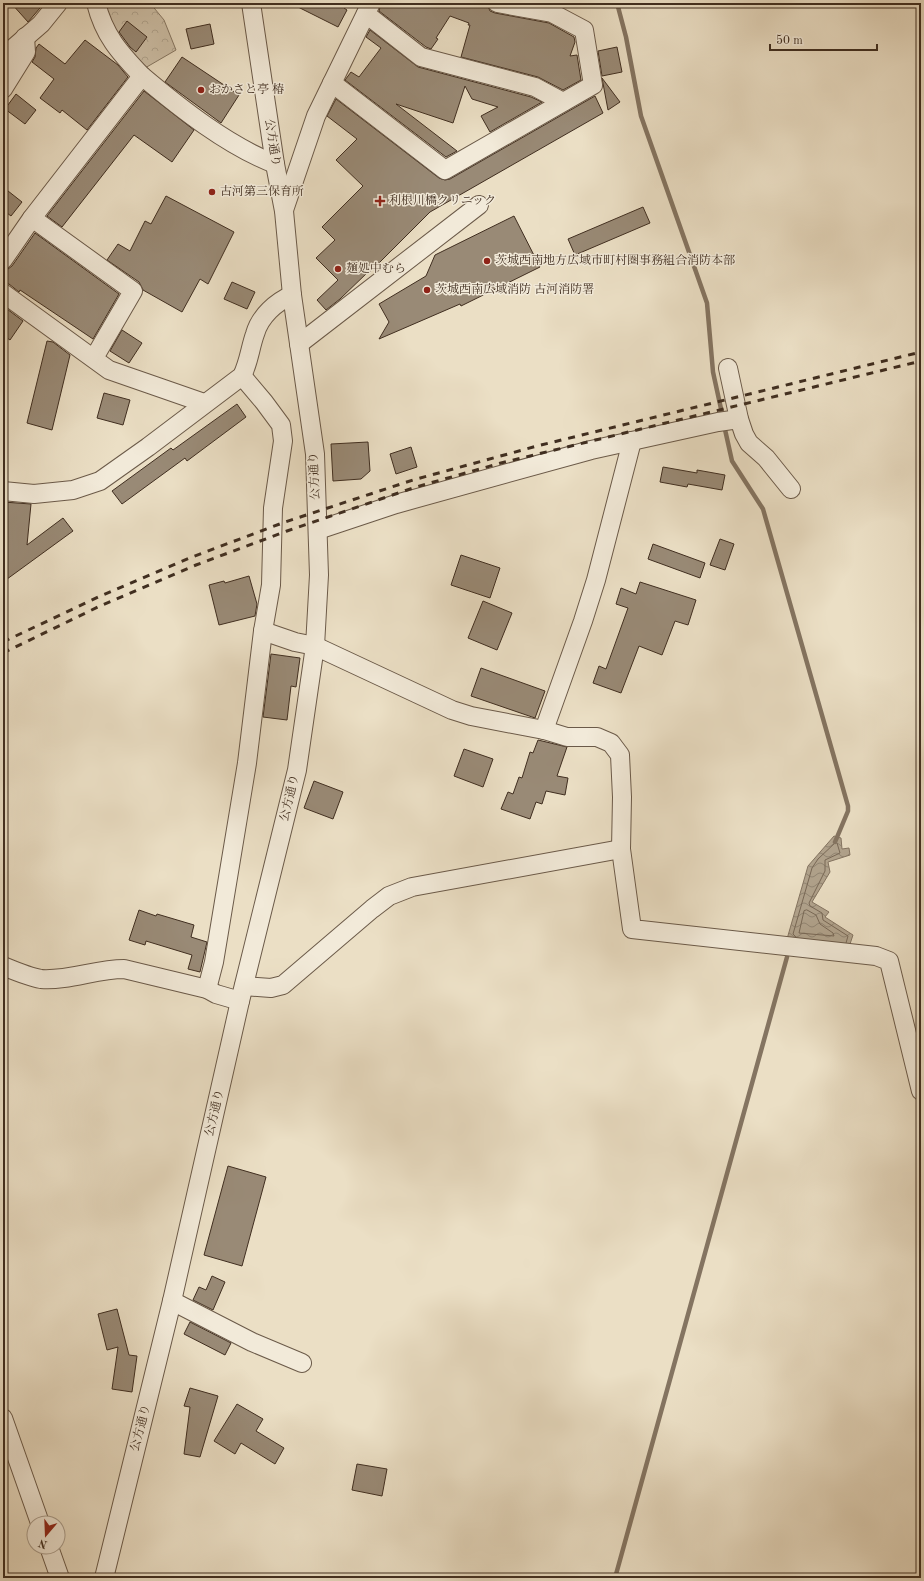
<svg xmlns="http://www.w3.org/2000/svg" width="924" height="1581" viewBox="0 0 924 1581" font-family="'Old Standard TT','Noto Serif JP',serif">
	<style>
		.forest { fill: url(#forest-crowns); stroke: #877864 }
		.water { fill: url(#water-waves); stroke: #847461 }
		.lines { fill: none; stroke-linecap: round; stroke-linejoin: round }
		.shore { stroke: #786856; stroke-width: 1 }
		.stream { stroke: #847461; stroke-width: 4.5 }
		.building { fill: #998a76; stroke: #402e20 }
		.minor-casing { stroke: #6b5a49; stroke-width: 20 }
		.minor { stroke: #f2ead9; stroke-width: 18 }
		.rail { stroke: #402e20; stroke-width: 3; stroke-dasharray: 7 7; stroke-linecap: butt }
		.poi-dot { fill: #8f2418; stroke: #f2ead9; stroke-width: 1.5 }
		.labels { text-anchor: middle; dominant-baseline: central; stroke-width: 3; stroke-linejoin: round; paint-order: stroke }
		.poi-label { font-size: 12px; fill: #402e20; stroke: #f2ead9; text-anchor: start }
		.street-label { font-size: 12px; fill: #402e20; stroke: #f2ead9 }
	</style>
	<defs>
		<pattern id="forest-crowns" width="20" height="18" patternUnits="userSpaceOnUse"><rect width="20" height="18" fill="#cec1a9"/><path d="M2 6a3 3 0 1 1 6 0M12 15a3 3 0 1 1 6 0" fill="none" stroke="#b2a691"/></pattern>
		<pattern id="water-waves" width="16" height="10" patternUnits="userSpaceOnUse"><rect width="16" height="10" fill="#b1a38d"/><path d="M0 5q4-4 8 0t8 0" fill="none" stroke="#918573"/></pattern>
	</defs>
	<rect width="100%" height="100%" fill="#ebdfc5"/>
	<filter id="stains"><feTurbulence type="fractalNoise" baseFrequency=".005" numOctaves="4"/><feColorMatrix values="0 0 0 0 .2 0 0 0 0 .09 0 0 0 0 .02 0 0 0 .5 -.17"/></filter>
	<radialGradient id="worn" r=".72"><stop offset=".6" stop-color="#630" stop-opacity="0"/><stop offset="1" stop-color="#630" stop-opacity=".3"/></radialGradient>
	<polygon class="forest" points="102,3 150,3 164,20 176,50 145,68 105,18"/>
	<polygon class="water" points="834,836 841,838 842,849 849,848 850,855 828,862 830,872 812,902 829,912 825,917 853,935 849,947 787,939 808,866"/>
	<g class="lines">
		<g class="shore">
			<polygon points="807,910 816,915 820,924 833,933 834,936 799,933 804,911"/>
			<polyline points="796,937 793,934 812,868 818,859 836,842 837,843 840,853 825,860 825,871 809,903 810,906 822,913 823,920 848,936 846,943"/>
		</g>
		<g class="stream">
			<polyline points="617,3 626,37 641,116 707,303 713,372 723,418"/>
			<polyline points="724,425 732,461 763,509 848,806 848,811 835,842"/>
			<polyline points="615,1578 787,957"/>
		</g>
	</g>
	<g class="building">
		<polygon points="11,3 35,3 40,8 28,22"/>
		<polygon points="290,3 346,3 344,8 347,10 338,27"/>
		<polygon points="381,3 484,3 487,4 490,11 495,13 549,23 574,37 575,42 570,56 577,55 581,80 563,90 538,77 461,57 470,25 468,25 469,23 450,16 436,38 438,39 431,49 426,47 379,11"/>
		<polygon points="127,21 147,37 136,52 130,47 119,32"/>
		<polygon points="210,24 214,44 191,49 186,29"/>
		<polygon points="370,30 418,67 531,97 542,102 490,132 481,116 498,107 472,99 465,86 453,123 396,104 457,151 446,157 345,80 351,72 359,77 381,48 366,37"/>
		<polygon points="85,40 118,65 128,77 87,130 62,110 60,113 40,98 54,79 32,62 35,57 36,48 39,44 65,64"/>
		<polygon points="617,47 622,72 602,76 598,51"/>
		<polygon points="182,57 239,95 221,123 165,82"/>
		<polygon points="602,78 620,102 608,110"/>
		<polygon points="144,91 194,130 172,162 134,135 62,227 47,216"/>
		<polygon points="16,94 36,110 25,124 5,109"/>
		<polygon points="595,96 603,113 430,212 369,273 368,272 340,299 326,310 317,300 338,280 316,258 335,240 322,227 363,186 336,160 357,139 327,116 336,99 439,178 445,180 450,179"/>
		<polygon points="3,187 22,202 11,216 3,210"/>
		<polygon points="166,196 234,232 208,284 200,279 182,312 143,290 139,282 107,260 118,244 130,251 145,221 151,224"/>
		<polygon points="643,207 650,223 575,255 568,239"/>
		<polygon points="514,216 540,267 461,306 460,304 379,339 389,322 379,304 426,276 435,255"/>
		<polygon points="35,233 119,294 93,339 20,290 19,292 9,284 3,283 3,270 8,269 12,266"/>
		<polygon points="232,282 255,292 247,309 224,299"/>
		<polygon points="3,306 23,321 10,340 3,335"/>
		<polygon points="122,330 142,343 129,363 110,351"/>
		<polygon points="47,341 53,342 70,355 52,430 27,423"/>
		<polygon points="104,393 130,400 123,425 97,418"/>
		<polygon points="237,404 246,417 187,461 185,458 122,504 112,491 171,448 173,450"/>
		<polygon points="368,442 370,471 361,479 333,481 331,444"/>
		<polygon points="411,447 417,467 396,474 390,454"/>
		<polygon points="663,467 697,473 697,470 725,475 722,490 688,484 687,487 660,482"/>
		<polygon points="3,502 31,504 27,545 63,518 73,531 3,582"/>
		<polygon points="720,539 734,544 725,570 710,565"/>
		<polygon points="653,544 705,563 700,578 648,559"/>
		<polygon points="461,555 500,568 490,598 451,585"/>
		<polygon points="249,576 257,604 255,616 219,625 209,585 224,581 225,583"/>
		<polygon points="640,582 696,600 688,625 675,621 662,655 639,646 621,693 593,683 599,666 606,669 628,608 616,604 621,588 636,594"/>
		<polygon points="483,601 512,613 497,650 468,638"/>
		<polygon points="271,654 300,658 296,687 291,686 287,720 263,717"/>
		<polygon points="481,668 545,691 535,718 471,696"/>
		<polygon points="538,740 567,747 557,776 568,778 565,795 546,791 542,804 536,802 530,819 501,809 508,792 513,794 519,777 522,778 530,752 533,753"/>
		<polygon points="464,749 493,759 483,787 454,776"/>
		<polygon points="314,781 343,792 333,819 304,808"/>
		<polygon points="139,910 156,916 157,914 194,925 191,937 207,942 200,972 188,969 192,955 146,941 145,945 129,940"/>
		<polygon points="228,1166 266,1177 242,1266 204,1255"/>
		<polygon points="212,1276 225,1282 213,1310 193,1300 199,1287 206,1290"/>
		<polygon points="117,1309 129,1355 137,1356 132,1392 112,1389 118,1347 107,1350 98,1314"/>
		<polygon points="190,1322 231,1343 225,1355 184,1334"/>
		<polygon points="190,1388 218,1396 200,1457 184,1454 190,1407 184,1406"/>
		<polygon points="237,1404 263,1419 256,1431 284,1448 275,1464 241,1443 235,1454 214,1441"/>
		<polygon points="357,1464 387,1469 382,1496 352,1490"/>
	</g>
	<g class="lines">
		<g class="minor-casing">
			<g id="minor">
				<path d="M96,3c8,32 23,49 46,73"/>
				<polyline points="366,14 421,57 535,87 563,102"/>
				<polyline points="3,57 41,24 58,3"/>
				<polyline points="332,83 445,170 593,85 584,30 552,13 497,3"/>
				<polyline points="3,89 26,52 25,37"/>
				<polyline points="284,210 316,116 371,3"/>
				<path d="M32,218l110,-142c38,32 86,70 133,88"/>
				<polyline points="3,260 32,218 133,291 94,358"/>
				<polyline points="3,293 109,370 204,403"/>
				<polyline points="299,344 479,205"/>
				<polyline points="728,368 739,419 744,434 749,443 766,458 791,489"/>
				<path d="M3,491l31,3 39,-4 27,-9 48,-34 94,-71c7,-14 8,-28 13,-42 5,-18 21,-32 37,-39"/>
				<polyline points="318,530 396,504 591,450 718,422 739,419"/>
				<polyline points="263,631 295,642 315,646 452,710 471,716 544,730 567,737 597,737 611,743 620,755 622,797 621,849 632,929 876,956 889,961 921,1091"/>
				<polyline points="544,730 583,621 596,580 632,441"/>
				<path d="M3,966c12,5 26,11 38,13 28,2 55,-10 83,-10l83,20 9,5 24,7"/>
				<polyline points="244,986 271,988 283,985 372,909 389,896 412,887 621,849"/>
				<polyline points="207,989 214,962 247,763 263,631 271,585 273,508 283,441 281,425 264,402 242,376"/>
				<polyline points="172,1301 252,1342 302,1363"/>
				<polyline points="3,1418 40,1523"/>
				<polyline points="49,1547 60,1578"/>
				<polyline points="104,1578 172,1301 240,1001 297,770 315,646 319,575 315,454 292,295 284,211 275,164 251,3"/>
			</g>
		</g>
		<use href="#minor" class="minor"/>
		<g class="rail">
			<polyline points="3,642 98,597 192,557 285,522 413,480 537,446 921,352"/>
			<polyline points="3,653 100,606 196,565 287,531 416,487 501,463 921,361"/>
		</g>
	</g>
	<g class="poi-dot">
		<circle cx="201" cy="90" r="4"/>
		<circle cx="212" cy="192" r="4"/>
		<path d="M378 195h4v4h4v4h-4v4h-4v-4h-4v-4h4z"/>
		<circle cx="487" cy="261" r="4"/>
		<circle cx="338" cy="269" r="4"/>
		<circle cx="427" cy="290" r="4"/>
	</g>
	<g class="labels">
		<g class="poi-label">
			<text x="209" y="90">おかさと亭 椿</text>
			<text x="220" y="192">古河第三保育所</text>
			<text x="389" y="201">利根川橋クリニック</text>
			<text x="495" y="261">茨城西南地方広域市町村圏事務組合消防本部</text>
			<text x="346" y="269">麺処中むら</text>
			<text x="435" y="290">茨城西南広域消防 古河消防署</text>
		</g>
		<g class="street-label">
			<text transform="translate(272 143) rotate(81)">公方通り</text>
			<text transform="translate(315 476) rotate(-93)">公方通り</text>
			<text transform="translate(290 798) rotate(-77)">公方通り</text>
			<text transform="translate(215 1113) rotate(-77)">公方通り</text>
			<text transform="translate(141 1428) rotate(-76)">公方通り</text>
		</g>
	</g>
	<rect width="924" height="1581" fill="none" stroke="#ebdfc5" stroke-width="16"/>
	<rect x="4" y="4" width="916" height="1573" fill="none" stroke="#402e20" stroke-width="2"/>
	<rect x="8" y="8" width="908" height="1565" fill="none" stroke="#402e20"/>
	<g transform="translate(46 1535) rotate(199)"><circle r="19" fill="#f2ead9" stroke="#ab9f8f"/>
	<path d="M0-3L7 15L0 10L-7 15Z" fill="#8f2418"/>
	<text y="-6" font-size="11" font-weight="bold" text-anchor="middle" fill="#402e20">N</text>
	</g>
	<path d="M770 44v6h107v-6" fill="none" stroke="#402e20" stroke-width="2"/>
	<text x="776" y="44" font-size="12" fill="#402e20" stroke="#f2ead9" stroke-width="3" paint-order="stroke">50 m</text>
	<rect width="100%" height="100%" filter="url(#stains)"/>
	<rect width="100%" height="100%" fill="url(#worn)"/>
</svg>
